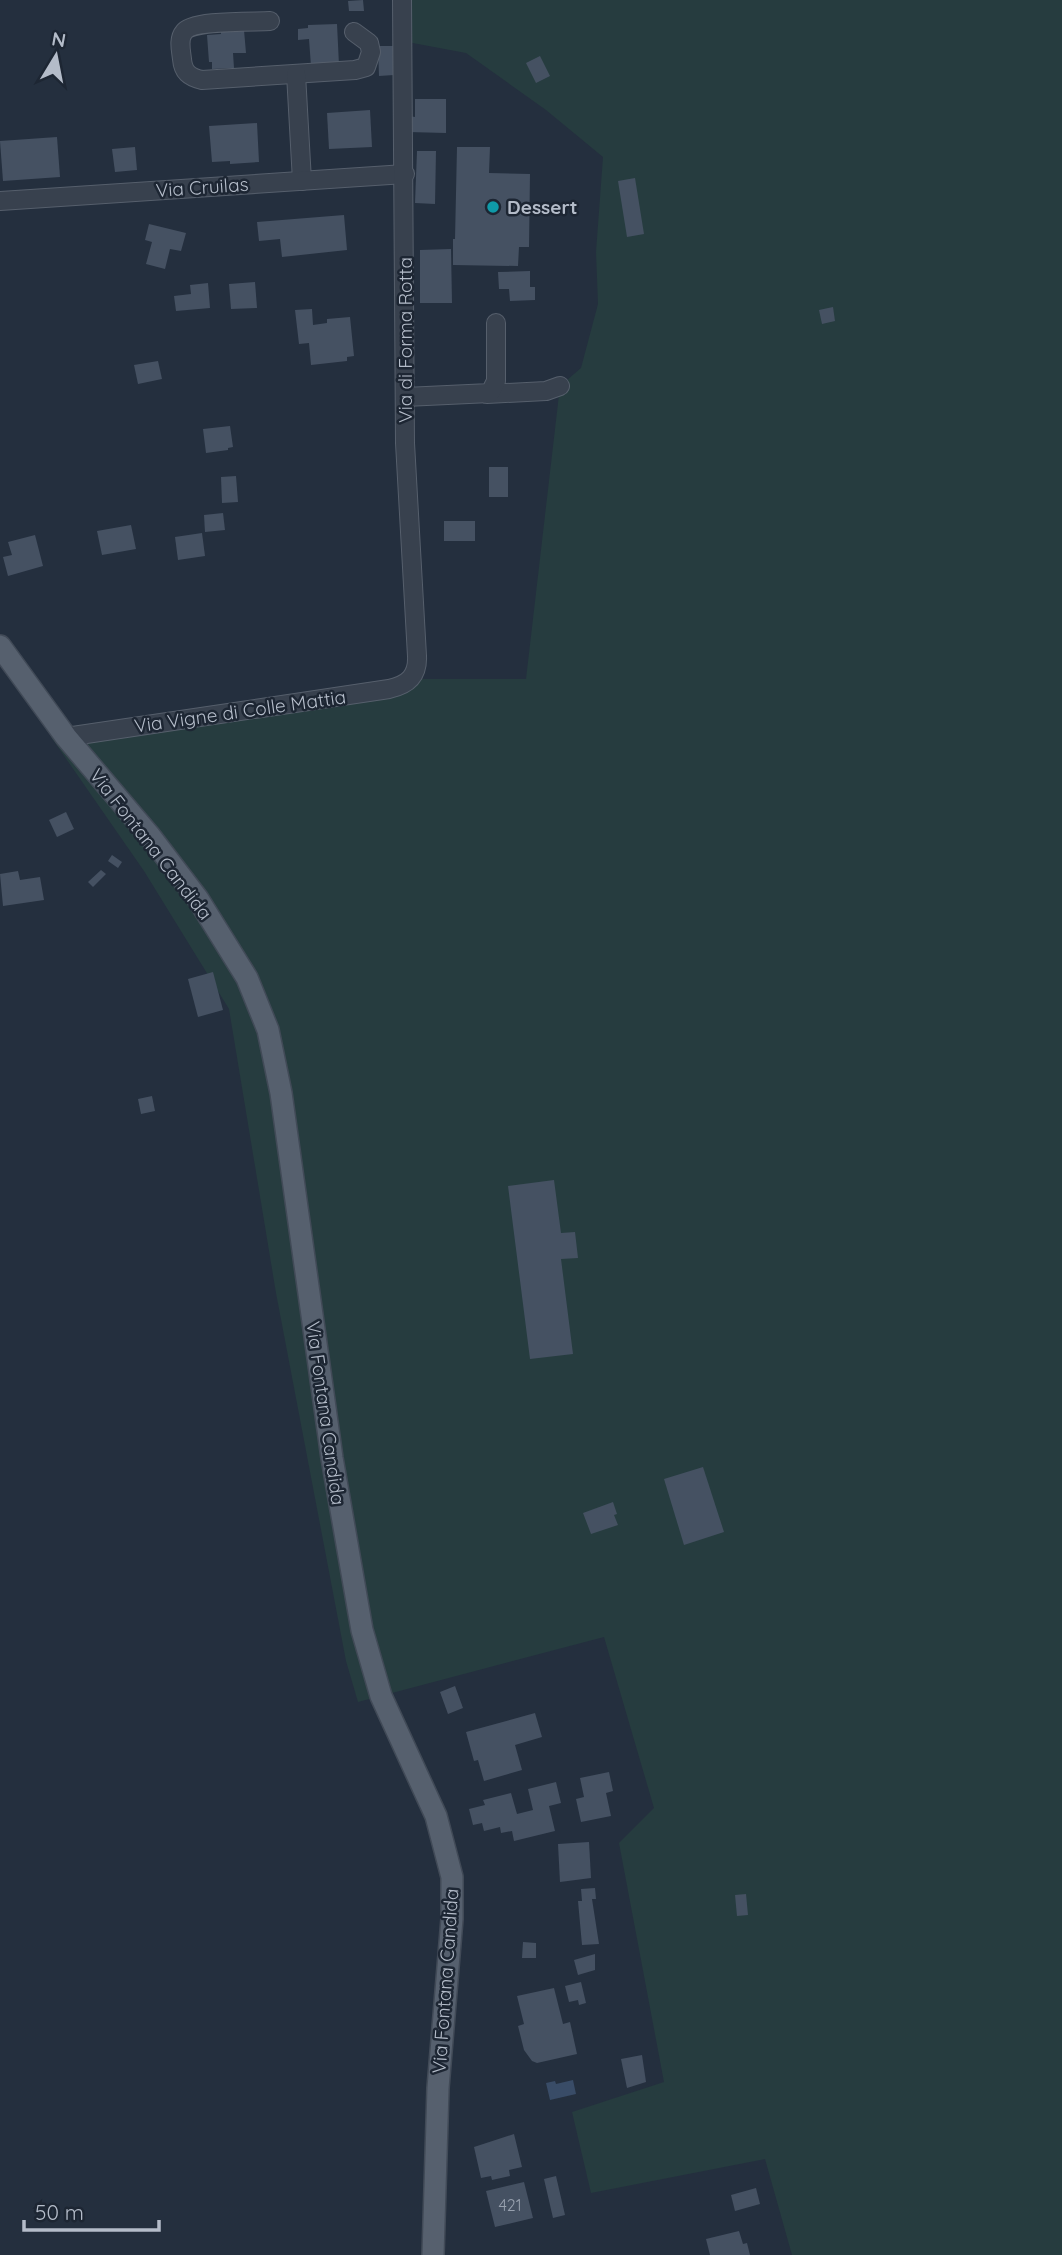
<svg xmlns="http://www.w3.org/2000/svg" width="1062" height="2255" viewBox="0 0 1062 2255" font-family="Quicksand,sans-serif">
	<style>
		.green { fill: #263c3f }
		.water { fill: #394c67 }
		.building { fill: #455162 }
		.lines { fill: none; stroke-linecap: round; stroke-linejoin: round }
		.minor-casing { stroke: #565f6c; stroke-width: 20 }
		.major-casing { stroke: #414a57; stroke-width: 24 }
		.minor { stroke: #38414e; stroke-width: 18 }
		.major { stroke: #56606e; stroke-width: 21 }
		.culture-dot { fill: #0f9aa8; stroke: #1d2633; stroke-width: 2.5 }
		.labels { text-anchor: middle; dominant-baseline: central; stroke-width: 5; stroke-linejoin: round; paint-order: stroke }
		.number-label { font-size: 16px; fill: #98a1af }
		.street-label { font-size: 19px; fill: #b4bcc9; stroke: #1d2633 }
		.poi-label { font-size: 19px; font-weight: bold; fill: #b4bcc9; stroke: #1d2633; text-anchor: start }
	</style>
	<rect width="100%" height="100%" fill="#242f3e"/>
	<polygon class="green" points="402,0 1062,0 1062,2255 792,2255 765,2159 591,2193 572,2112 664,2082 619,1843 654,1808 604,1637 358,1702 346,1661 276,1293 229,1009 144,871 51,737 412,679 526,679 560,386 581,368 598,304 596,252 603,157 546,110 466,53 402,41"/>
	<polygon class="water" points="573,2080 576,2094 550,2100 546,2083 555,2081 556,2084"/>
	<g class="building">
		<polygon points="363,0 364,11 349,11 348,1"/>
		<polygon points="337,24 339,65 311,66 309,39 298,40 298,29 308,28 308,25"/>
		<polygon points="244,30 246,53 233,53 234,68 212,69 212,62 209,62 207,35 221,34 221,31"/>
		<polygon points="378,46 393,46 394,75 379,76"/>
		<polygon points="540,56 550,76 536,83 526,63"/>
		<polygon points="415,99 446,99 446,133 408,132 409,116 415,117"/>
		<polygon points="370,110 372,147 329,149 327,113"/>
		<polygon points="257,123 259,162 230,164 230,161 212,162 209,126"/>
		<polygon points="57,137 60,177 3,181 0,141"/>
		<polygon points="135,147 137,170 115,172 112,149"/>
		<polygon points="457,147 490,147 489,173 530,174 529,247 519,247 518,266 453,265 453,239 455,239"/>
		<polygon points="417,151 436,151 435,204 415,203"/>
		<polygon points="635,178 644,234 627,237 618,181"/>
		<polygon points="344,215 347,250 282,257 280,239 259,241 257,222"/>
		<polygon points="149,224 186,233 181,251 170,249 165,269 146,264 152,242 145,240"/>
		<polygon points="451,249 452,303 420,303 420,250"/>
		<polygon points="530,271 530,287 535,287 535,300 510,301 509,289 499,289 498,272"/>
		<polygon points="255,282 257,308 231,309 229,284"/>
		<polygon points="208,283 210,308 176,311 174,296 191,294 190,285"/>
		<polygon points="833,307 835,321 822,324 819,310"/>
		<polygon points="312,309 313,325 327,323 327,319 350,317 354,356 347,357 347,361 311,365 309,343 299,344 295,310"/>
		<polygon points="158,361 162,379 138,384 134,365"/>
		<polygon points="230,426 233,447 228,448 228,450 206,453 203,429"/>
		<rect x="489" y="467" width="19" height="30"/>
		<polygon points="236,476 238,502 222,503 221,477"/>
		<polygon points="223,513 225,530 205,532 204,515"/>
		<rect x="444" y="521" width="31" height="20"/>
		<polygon points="131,525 136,549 102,555 97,531"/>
		<polygon points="202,533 205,556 178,560 175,537"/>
		<polygon points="35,535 43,566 8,576 3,557 12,555 8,542"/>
		<polygon points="66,812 74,829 57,837 49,820"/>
		<polygon points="112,855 122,862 118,868 108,861"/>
		<polygon points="101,870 106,874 93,887 88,882"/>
		<polygon points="18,871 20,880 40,877 44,900 3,906 0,874"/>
		<polygon points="213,972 223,1010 198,1017 188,979"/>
		<polygon points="152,1096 155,1111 141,1114 138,1099"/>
		<polygon points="554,1180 561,1233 575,1232 578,1258 561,1259 573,1354 530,1359 508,1186"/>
		<polygon points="703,1467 724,1532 684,1545 664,1479"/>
		<polygon points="613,1502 617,1514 614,1515 618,1525 591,1534 583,1513"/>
		<polygon points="455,1686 463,1708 448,1714 440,1692"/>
		<polygon points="535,1713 542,1737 515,1745 522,1770 484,1781 478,1760 474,1761 466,1732"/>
		<polygon points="609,1772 613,1791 606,1793 611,1816 581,1822 576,1799 584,1797 580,1778"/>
		<polygon points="556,1782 561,1803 549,1806 555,1831 514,1841 512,1831 501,1833 500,1827 484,1831 482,1823 473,1825 469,1809 485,1805 483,1800 511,1793 517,1814 533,1810 528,1789"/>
		<polygon points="589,1842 591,1878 560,1882 558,1844"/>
		<polygon points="595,1888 596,1899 592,1899 599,1944 582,1945 578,1901 582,1901 581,1889"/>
		<polygon points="746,1894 748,1915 737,1916 735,1895"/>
		<polygon points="523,1942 536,1943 536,1958 522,1958"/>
		<polygon points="595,1954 595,1970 578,1975 574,1960"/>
		<polygon points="581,1982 586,2003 579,2005 578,2000 569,2002 565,1986"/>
		<polygon points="554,1988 563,2024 570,2022 577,2054 537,2063 532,2061 524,2050 518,2026 524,2024 517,1996"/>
		<polygon points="642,2055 646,2082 627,2088 621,2059"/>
		<polygon points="514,2134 522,2167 509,2170 510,2176 492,2180 491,2176 481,2178 474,2147"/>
		<polygon points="556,2176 565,2215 553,2218 544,2179"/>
		<polygon points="524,2182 533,2218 495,2227 486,2191"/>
		<polygon points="756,2188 760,2204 735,2211 731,2195"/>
		<polygon points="739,2231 743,2244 747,2243 750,2255 710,2255 706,2239"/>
	</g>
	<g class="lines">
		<g class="minor-casing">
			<g id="minor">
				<path d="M270,21c-16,1 -79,-1 -86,11 -6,7 -3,18 -2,27 1,13 7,18 20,21l153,-10 11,-3 5,-15 -2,-9 -15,-11"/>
				<polyline points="296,74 302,181"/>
				<polyline points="0,201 405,174"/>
				<polyline points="487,394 546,391 560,386"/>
				<polyline points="405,397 490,393 496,381 496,323"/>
				<path d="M66,737l323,-48c19,-4 29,-13 28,-33l-12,-213 -3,-443"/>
			</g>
		</g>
		<g class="major-casing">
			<polyline id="major" points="0,646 66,737 150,836 198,899 247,978 268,1030 281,1093 332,1458 362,1630 381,1696 436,1816 452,1877 452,1919 438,2088 433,2255"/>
		</g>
		<use href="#minor" class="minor"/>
		<use href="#major" class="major"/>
	</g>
	<circle class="culture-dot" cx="493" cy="207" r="7"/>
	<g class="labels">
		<g class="number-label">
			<text x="510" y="2205">421</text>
		</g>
		<g class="street-label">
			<text transform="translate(202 187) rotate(-4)">Via Cruilas</text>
			<text transform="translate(405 340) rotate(-90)">Via di Forma Rotta</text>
			<text transform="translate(240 711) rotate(-8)">Via Vigne di Colle Mattia</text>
			<text transform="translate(151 844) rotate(52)">Via Fontana Candida</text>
			<text transform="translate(326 1413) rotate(82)">Via Fontana Candida</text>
			<text transform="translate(445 1981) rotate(-86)">Via Fontana Candida</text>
		</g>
		<g class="poi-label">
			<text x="507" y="207">Dessert</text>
		</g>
	</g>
	<g transform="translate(56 56) rotate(10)" stroke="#1d2633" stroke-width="5" paint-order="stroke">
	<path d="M0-5L12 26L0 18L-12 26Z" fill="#b4bcc9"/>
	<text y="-10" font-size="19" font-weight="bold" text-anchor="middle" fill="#b4bcc9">N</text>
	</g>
	<path d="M24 2220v10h135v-10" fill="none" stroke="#b4bcc9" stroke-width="3.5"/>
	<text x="35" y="2220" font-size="21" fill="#b4bcc9" stroke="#1d2633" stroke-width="5" paint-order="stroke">50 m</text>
</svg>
